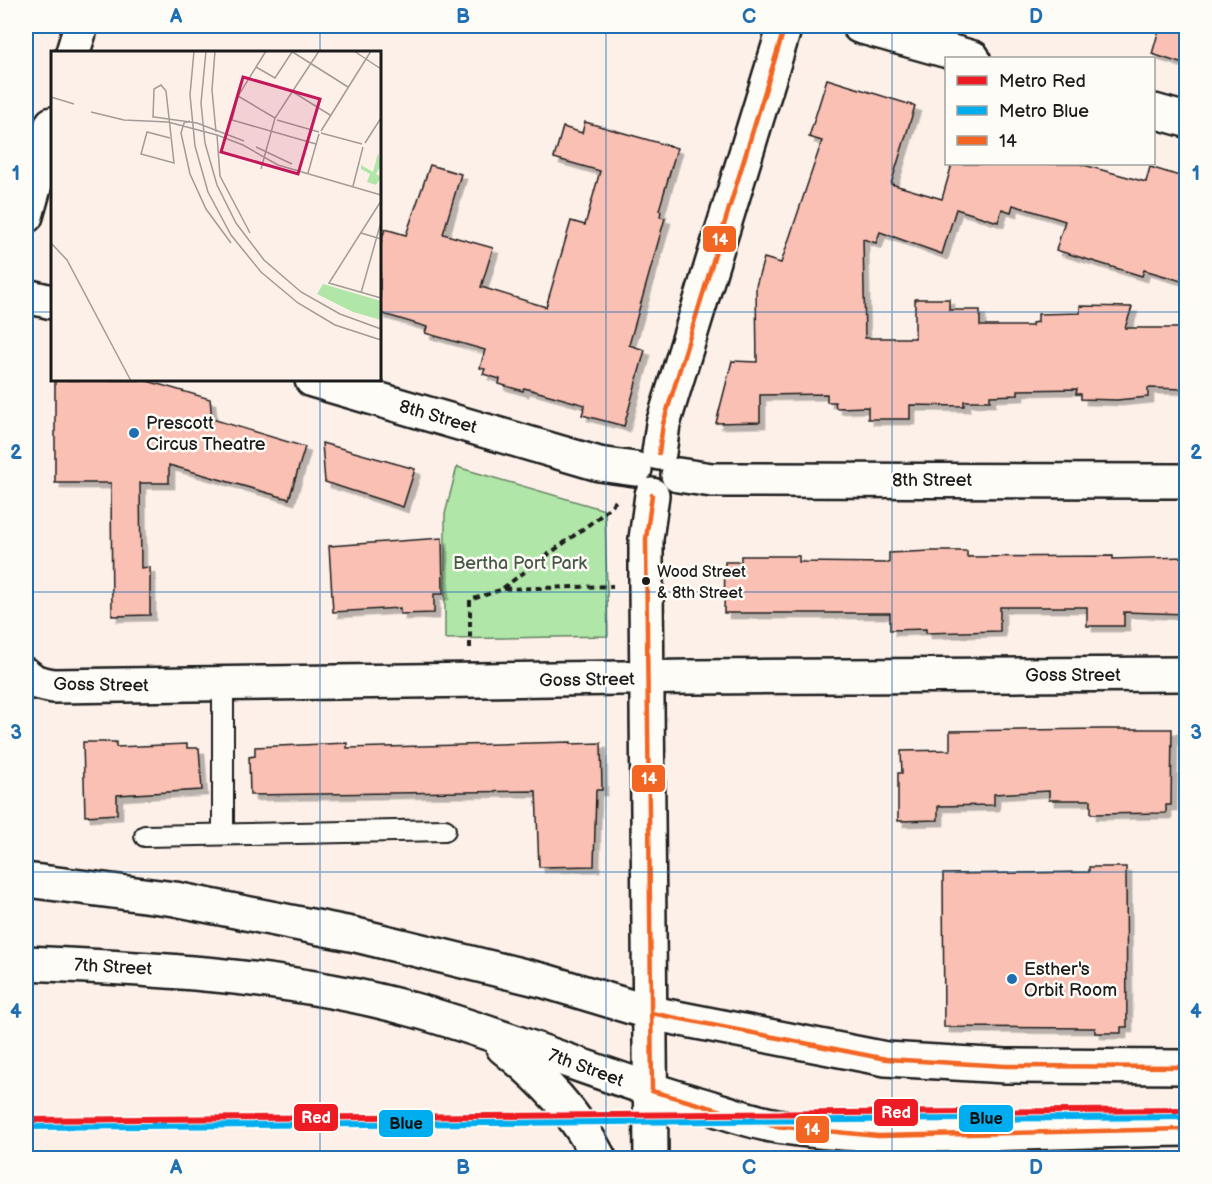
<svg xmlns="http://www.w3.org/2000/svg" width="1212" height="1184" viewBox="0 0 1212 1184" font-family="'Balsamiq Sans',sans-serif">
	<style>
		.green { fill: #b0e6a8; stroke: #668162; stroke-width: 1.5 }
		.building { fill: #fac0b3; stroke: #1c1c1c; stroke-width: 1.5; filter: url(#shadow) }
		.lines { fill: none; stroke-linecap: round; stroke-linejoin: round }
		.service-casing { stroke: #1c1c1c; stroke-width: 24 }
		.minor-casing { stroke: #1c1c1c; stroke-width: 38 }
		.secondary-casing { stroke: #1c1c1c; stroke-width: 38 }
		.path { stroke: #1c1c1c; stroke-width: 4; stroke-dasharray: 6 4.5; stroke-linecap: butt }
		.service { stroke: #fdfcf7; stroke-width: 20 }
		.minor { stroke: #fdfcf7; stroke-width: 33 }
		.secondary { stroke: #fdfcf7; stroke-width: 33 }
		.bus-1-casing { stroke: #fdfcf7; stroke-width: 9 }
		.bus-1 { stroke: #f26522; stroke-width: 4.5 }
		.metro-1-casing { stroke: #fdfcf7; stroke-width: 10 }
		.metro-2-casing { stroke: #fdfcf7; stroke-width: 10 }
		.metro-1 { stroke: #ed1c24; stroke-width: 6 }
		.metro-2 { stroke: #00aeef; stroke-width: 6 }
		.grid { fill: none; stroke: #1f6fb2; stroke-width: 1.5; stroke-opacity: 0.55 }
		.poi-dot { fill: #1f6fb2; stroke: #fdfcf7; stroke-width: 2 }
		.bus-dot { fill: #1c1c1c; stroke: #fdfcf7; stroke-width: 2 }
		.labels { text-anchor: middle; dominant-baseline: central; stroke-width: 5; stroke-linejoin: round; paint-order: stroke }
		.bus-label { font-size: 16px; fill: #1c1c1c; stroke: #fdfcf7; text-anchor: start }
		.street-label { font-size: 18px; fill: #1c1c1c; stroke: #fdfcf7 }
		.poi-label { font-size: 18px; fill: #1c1c1c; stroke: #fdfcf7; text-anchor: start }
		.park-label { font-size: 18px; fill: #485946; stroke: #fdfcf7 }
		.inset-road { fill: none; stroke: #a29b97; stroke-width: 1.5 }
		.view { fill: #c2185b; fill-opacity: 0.15; stroke: #c2185b; stroke-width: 3 }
		.inset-edge { fill: none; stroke: #1c1c1c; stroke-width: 3 }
		.line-badge { stroke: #fdfcf7; stroke-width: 2 }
		.badge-label { font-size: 16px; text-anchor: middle; font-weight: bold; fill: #fff }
		.pale-badge-label { font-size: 16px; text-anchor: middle; font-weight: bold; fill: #111 }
		.neatline { fill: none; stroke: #1f6fb2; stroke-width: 2 }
		.grid-label { font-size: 20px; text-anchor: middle; font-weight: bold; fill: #1f6fb2 }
	</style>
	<defs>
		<filter id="shadow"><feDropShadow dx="5.5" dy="5.5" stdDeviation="0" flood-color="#0004"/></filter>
	</defs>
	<rect width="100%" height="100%" fill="#fcf0e9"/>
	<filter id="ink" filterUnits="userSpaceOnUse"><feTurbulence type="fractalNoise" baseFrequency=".0167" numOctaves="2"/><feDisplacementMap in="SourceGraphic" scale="12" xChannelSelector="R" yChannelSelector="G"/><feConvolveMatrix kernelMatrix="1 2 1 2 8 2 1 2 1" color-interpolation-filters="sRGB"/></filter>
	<g filter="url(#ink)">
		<polygon class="green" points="457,467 605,510 608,636 445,639 445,514"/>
		<g class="building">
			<polygon points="1160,26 1186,26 1186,65 1152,54"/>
			<polygon points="827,79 915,106 891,184 942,199 952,164 1080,164 1146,182 1150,167 1186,178 1186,265 1182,281 1144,270 1142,276 1056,250 1065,221 1013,205 1011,212 1002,209 998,222 956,209 942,254 880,232 876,243 863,239 865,338 915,338 915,299 949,299 949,310 980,310 980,326 1032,326 1032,323 1038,322 1038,314 1080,313 1080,306 1132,307 1125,328 1186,328 1186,389 1148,388 1148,397 1117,400 1081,399 1081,394 1076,394 1077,389 1018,390 1018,395 990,396 990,401 964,401 964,406 910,405 910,419 868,419 868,407 836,408 835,402 827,402 827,394 760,395 760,422 716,423 732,361 757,362 756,286 764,258 781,263 822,141 809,137"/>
			<polygon points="585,122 677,148 659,210 661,211 660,217 665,218 629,345 645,350 624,426 582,415 585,405 524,388 523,391 499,384 500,379 483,374 485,369 480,368 485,350 425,333 427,327 380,313 380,246 385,229 406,235 430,165 461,174 443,234 493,248 481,287 546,307 571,221 585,225 600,171 554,158 563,127 582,133"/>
			<polygon points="55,380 144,380 210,399 212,419 305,447 289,499 169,465 169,483 140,483 141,568 150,567 150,615 112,616 111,483 55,483"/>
			<polygon points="322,443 415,469 403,507 325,482"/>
			<polygon points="442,538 443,594 434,594 434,613 400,614 400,608 333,612 329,546"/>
			<polygon points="931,551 967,551 967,557 1113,556 1113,559 1186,557 1186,614 1124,612 1124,626 1087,626 1087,607 1000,607 1000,631 926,633 926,629 890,630 890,613 724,613 725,562 741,562 741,556 799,556 799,562 889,563 889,553"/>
			<polygon points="1103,729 1172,729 1171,805 1166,805 1166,813 1091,814 1091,800 1049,800 1049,791 994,794 994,805 938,806 938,820 898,821 898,773 902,773 901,751 950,750 950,731"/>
			<polygon points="83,742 116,742 116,747 187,744 187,748 199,748 202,790 117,795 117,814 85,816"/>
			<polygon points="571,742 571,744 601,743 602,790 596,790 594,866 539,867 536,791 250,795 249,757 255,756 255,747 347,743 347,748"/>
			<polygon points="1089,867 1126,867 1127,1027 1121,1027 1121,1033 1095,1033 1095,1028 944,1027 943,874 1089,872"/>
		</g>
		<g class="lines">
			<g class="service-casing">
				<g id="service">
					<polyline points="223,685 223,834"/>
					<polyline points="145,836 445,830"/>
				</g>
			</g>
			<g class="minor-casing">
				<g id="minor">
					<polyline points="859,26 973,58"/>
					<polyline points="73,52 81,26"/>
					<polyline points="1154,111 1186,120"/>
					<polyline points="26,216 52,124"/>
					<polyline points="26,296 52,302"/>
					<polyline points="312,380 599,464 635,469"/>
					<polyline points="659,453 663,424 785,26"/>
					<polyline points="678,475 712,480 1186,481"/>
					<polyline points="26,675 35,682 53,686 692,677 1186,674"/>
					<polyline points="651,1158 646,586 646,539 652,495"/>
				</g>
			</g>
			<g class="secondary-casing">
				<g id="secondary">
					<polyline points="26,880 175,899 356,935 545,981 651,1013 886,1059 1006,1066 1186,1067"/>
					<path d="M26,963c131,6 261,12 388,47 98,27 191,68 288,95 24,7 50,17 75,21 69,11 138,9 207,8 68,-2 135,-4 202,-5"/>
					<path d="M503,1047c40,32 73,66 96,111"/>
				</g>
			</g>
			<g class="path">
				<polyline points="503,588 599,517 616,501"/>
				<polyline points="470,648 470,600 503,589 613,586"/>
			</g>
			<use href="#service" class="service"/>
			<use href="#minor" class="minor"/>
			<use href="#secondary" class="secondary"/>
			<g class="bus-1-casing">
				<g id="bus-1">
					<polyline points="659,453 663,424 785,26"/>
					<polyline points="652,495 646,539 652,1091 775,1126 878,1136 1186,1129"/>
					<polyline points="651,1013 886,1059 1006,1066 1186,1067"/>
				</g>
			</g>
			<use href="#bus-1" class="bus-1"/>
			<g class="metro-1-casing">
				<polyline id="metro-1" points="26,1120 1186,1110"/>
			</g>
			<g class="metro-2-casing">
				<polyline id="metro-2" points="26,1127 1186,1117"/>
			</g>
			<use href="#metro-1" class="metro-1"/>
			<use href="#metro-2" class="metro-2"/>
		</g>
	</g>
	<path class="grid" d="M320,26v26M606,26v1132M892,26v1132M26,312h26M380,312h806M320,380v778M26,592h1160M26,872h1160"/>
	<g class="poi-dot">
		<circle cx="134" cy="433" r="6"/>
		<circle cx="1012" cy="979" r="6"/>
	</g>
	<circle class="bus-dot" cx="646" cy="581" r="5"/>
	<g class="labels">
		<g class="bus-label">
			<text x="657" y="572">Wood Street<tspan x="657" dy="21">&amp; 8th Street</tspan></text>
		</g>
		<g class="street-label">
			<text transform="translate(438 417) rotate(16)">8th Street</text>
			<text x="932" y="480">8th Street</text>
			<text x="1073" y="675">Goss Street</text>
			<text transform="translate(587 680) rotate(-1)">Goss Street</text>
			<text transform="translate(101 685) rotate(1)">Goss Street</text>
			<text transform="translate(113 967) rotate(3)">7th Street</text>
			<text transform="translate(586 1068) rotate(20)">7th Street</text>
		</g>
		<g class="poi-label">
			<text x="146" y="423">Prescott<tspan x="146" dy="21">Circus Theatre</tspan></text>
			<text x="1024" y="969">Esther's<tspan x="1024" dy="21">Orbit Room</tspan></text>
		</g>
		<g class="park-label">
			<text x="520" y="563">Bertha Port Park</text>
		</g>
	</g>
	<g transform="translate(51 51)">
		<rect width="330" height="330" fill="#fcf0e9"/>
		<path d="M327,102l3,12 -5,9 5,3 -5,8 -9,-3 3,-8 -9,-5v-4l12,7zM272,233l58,17v19l-28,-8 -36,-18z" fill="#b0e6a8"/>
		<path class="inset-road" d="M143,0l-4,44 5,51 13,46 23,43 30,37 37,31 37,22 46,15M155,0l-5,52 4,40 12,42 19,38 28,37 37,32 39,22 41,15M164,0l-3,39 4,42M215,0l-28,45 -6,24 84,24M240,0l57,36M303,0l27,18M205,16l19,11 17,-26M242,41l37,23M187,45l37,22M0,46l23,7M40,61l33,8 44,2 49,13 26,10 35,20 103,30M103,66l43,6 47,18M102,67l1,-29 7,-4 5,6 8,72 -33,-9 6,-22 23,6M226,69l42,12M139,70l-6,2 -3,10 9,41 16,35 25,34M270,80l50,-80M270,82l41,11M166,84l3,41 30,57M314,92l16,-25M205,96l36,17M210,118l14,-51 44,-67M257,122l11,-39M302,135l10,-39M330,150l-52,82 52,15M310,182l20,6M0,192l16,17 64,121M310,242l20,-71"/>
		<path class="view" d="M192,26l77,22 -22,75 -77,-22z"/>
		<rect width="330" height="330" class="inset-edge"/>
	</g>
	<g class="line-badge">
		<rect x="702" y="225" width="35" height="28" rx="6" fill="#f26522"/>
		<rect x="631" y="764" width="35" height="29" rx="6" fill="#f26522"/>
		<rect x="873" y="1098" width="46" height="29" rx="6" fill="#ed1c24"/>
		<rect x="293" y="1103" width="46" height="29" rx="6" fill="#ed1c24"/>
		<rect x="958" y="1104" width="56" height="29" rx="6" fill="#00aeef"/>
		<rect x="378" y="1109" width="56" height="29" rx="6" fill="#00aeef"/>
		<rect x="795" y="1115" width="35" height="29" rx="6" fill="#f26522"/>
	</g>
	<g class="badge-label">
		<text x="720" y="245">14</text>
		<text x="649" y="784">14</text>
		<text x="896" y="1118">Red</text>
		<text x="316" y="1123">Red</text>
		<text x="812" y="1135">14</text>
	</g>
	<g class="pale-badge-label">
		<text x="986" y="1124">Blue</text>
		<text x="406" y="1129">Blue</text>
	</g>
	<rect width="1212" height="1184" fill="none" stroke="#fdfcf7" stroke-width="66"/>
	<rect x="945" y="57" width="210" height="108" fill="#fdfcf7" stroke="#a3a29f" stroke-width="1.5"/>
	<rect x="957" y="76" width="30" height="9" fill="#ed1c24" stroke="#a3a29f" stroke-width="1.5"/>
	<text x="999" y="87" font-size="18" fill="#1c1c1c">Metro Red</text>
	<rect x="957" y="106" width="30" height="9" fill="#00aeef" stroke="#a3a29f" stroke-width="1.5"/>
	<text x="999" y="117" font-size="18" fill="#1c1c1c">Metro Blue</text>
	<rect x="957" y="136" width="30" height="9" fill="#f26522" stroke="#a3a29f" stroke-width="1.5"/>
	<text x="999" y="147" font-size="18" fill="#1c1c1c">14</text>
	<rect x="33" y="33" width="1146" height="1118" class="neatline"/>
	<g class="grid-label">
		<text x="176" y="23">A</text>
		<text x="463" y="23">B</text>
		<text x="749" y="23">C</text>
		<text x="1036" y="23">D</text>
		<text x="16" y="180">1</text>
		<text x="1196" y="180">1</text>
		<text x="16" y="459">2</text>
		<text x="1196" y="459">2</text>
		<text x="16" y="739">3</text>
		<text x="1196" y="739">3</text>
		<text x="16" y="1018">4</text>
		<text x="1196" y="1018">4</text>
		<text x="176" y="1174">A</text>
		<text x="463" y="1174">B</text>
		<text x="749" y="1174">C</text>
		<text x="1036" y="1174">D</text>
	</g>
</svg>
